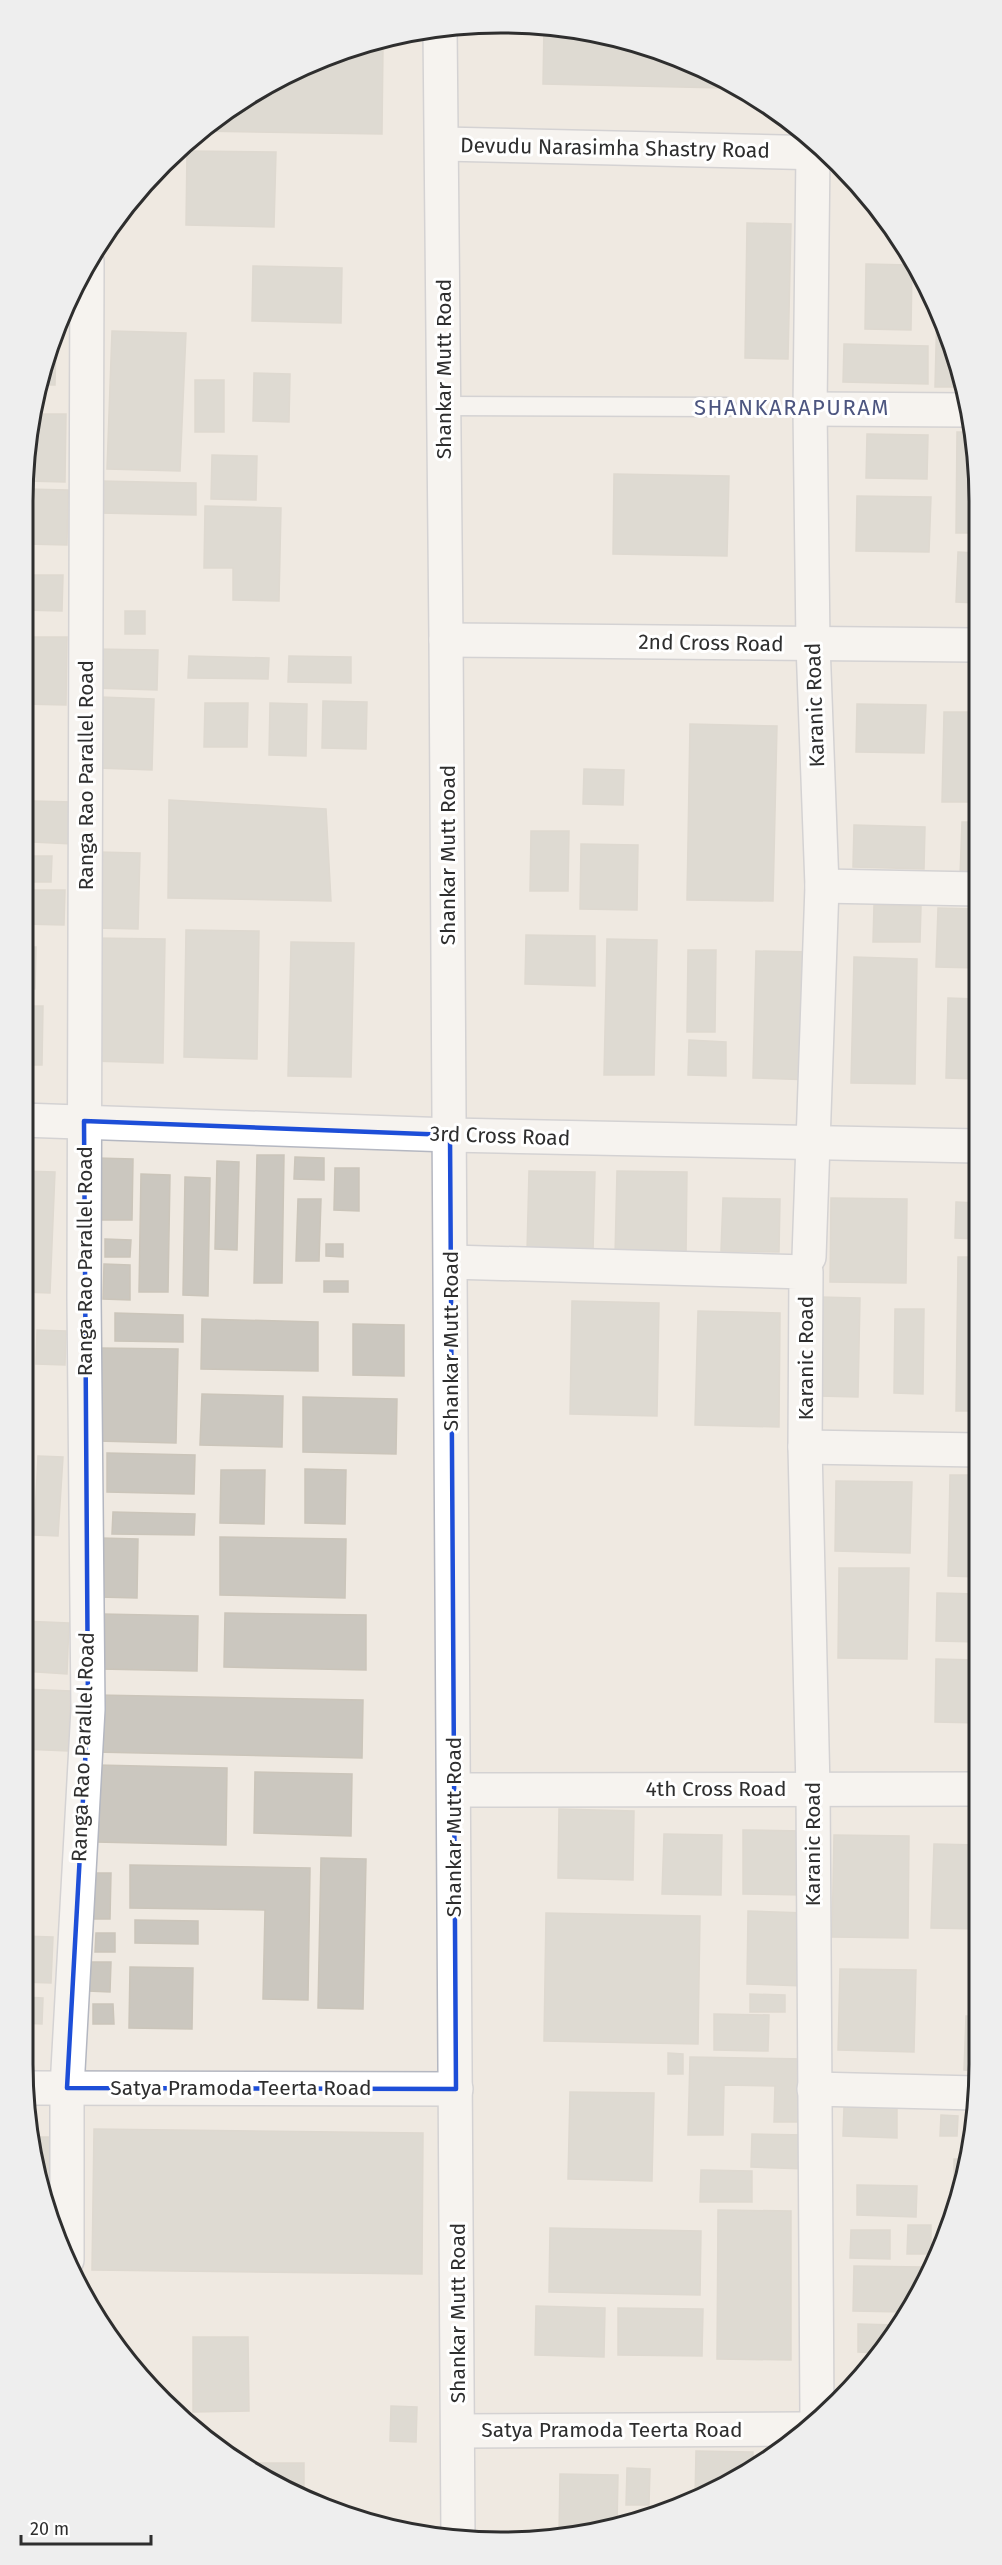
<svg xmlns="http://www.w3.org/2000/svg" width="1002" height="2565" viewBox="0 0 1002 2565" font-family="'Fira Sans',sans-serif">
	<style>
		.building { fill: #cbc7bf; stroke: #cbc5ba; stroke-width: 1.5 }
		.lines { fill: none; stroke-linecap: round; stroke-linejoin: round }
		.service-casing { stroke: #b4b7c1; stroke-width: 21 }
		.minor-casing { stroke: #b4b7c1; stroke-width: 36 }
		.tertiary-casing { stroke: #b4b7c1; stroke-width: 36 }
		.service { stroke: #fff; stroke-width: 18 }
		.minor { stroke: #fff; stroke-width: 33 }
		.tertiary { stroke: #fff; stroke-width: 33 }
		.marked { fill: none; stroke: #1d4ed8; stroke-width: 4.5; stroke-linejoin: round }
		.labels { text-anchor: middle; dominant-baseline: central; stroke-width: 6; stroke-linejoin: round; paint-order: stroke }
		.street-label { font-size: 21px; fill: #2e2e2e; stroke: #fff }
		.neighbourhood-label { font-size: 22px; letter-spacing: 1.5px; fill: #4d5680; stroke: #fff }
		.rim { fill: none; stroke: #2e2e2e; stroke-width: 3 }
	</style>
	<rect width="100%" height="100%" fill="#efe9e1"/>
	<g class="building">
		<polygon points="544,26 563,27 654,48 723,82 723,88 543,84"/>
		<polygon points="359,46 383,46 382,134 199,131 209,122 289,72"/>
		<polygon points="751,95 767,103 769,105 751,105"/>
		<polygon points="187,151 276,152 274,227 186,225"/>
		<polygon points="747,223 791,224 788,359 745,358"/>
		<polygon points="866,264 910,265 912,269 911,330 865,329"/>
		<polygon points="253,266 342,268 341,323 252,321"/>
		<polygon points="937,307 943,318 962,387 935,387"/>
		<polygon points="112,331 186,333 180,471 107,469"/>
		<polygon points="51,340 56,340 55,385 42,385"/>
		<polygon points="844,344 928,346 928,384 843,382"/>
		<polygon points="254,373 290,374 289,422 253,421"/>
		<rect x="195" y="380" width="29" height="52"/>
		<polygon points="37,414 66,414 65,482 26,481"/>
		<polygon points="957,432 974,432 975,438 976,533 956,533"/>
		<polygon points="867,434 928,435 927,479 866,478"/>
		<polygon points="212,455 257,456 256,500 211,499"/>
		<polygon points="614,474 729,476 727,556 613,554"/>
		<polygon points="100,481 196,483 196,515 99,513"/>
		<polygon points="27,489 68,490 67,545 26,544"/>
		<polygon points="857,496 931,497 929,552 856,551"/>
		<polygon points="205,506 281,508 279,601 233,600 233,568 204,568"/>
		<polygon points="958,552 976,553 976,603 956,602"/>
		<polygon points="22,575 63,575 62,611 22,610"/>
		<rect x="125" y="611" width="20" height="23"/>
		<polygon points="22,637 67,637 66,705 22,704"/>
		<polygon points="94,649 158,650 157,690 94,688"/>
		<polygon points="189,656 269,658 268,679 188,678"/>
		<polygon points="289,656 351,657 351,683 288,682"/>
		<polygon points="100,697 154,699 152,770 98,768"/>
		<polygon points="323,701 367,702 366,749 322,748"/>
		<polygon points="205,703 248,703 247,747 204,747"/>
		<polygon points="270,703 307,704 306,756 269,755"/>
		<polygon points="857,704 926,705 924,753 856,752"/>
		<polygon points="944,712 976,712 976,802 942,802"/>
		<polygon points="690,724 777,726 773,901 687,900"/>
		<polygon points="584,769 624,770 623,805 583,804"/>
		<polygon points="169,800 326,809 331,901 168,898"/>
		<polygon points="33,801 73,802 72,844 33,842"/>
		<polygon points="962,822 976,822 976,876 960,876"/>
		<polygon points="854,825 925,827 924,869 853,867"/>
		<polygon points="531,831 569,831 568,891 530,891"/>
		<polygon points="22,832 26,832 25,856 52,856 51,882 22,882"/>
		<polygon points="581,844 638,845 637,910 580,909"/>
		<polygon points="98,852 140,853 138,929 96,928"/>
		<polygon points="22,890 65,890 64,925 22,924"/>
		<polygon points="874,905 921,906 920,942 873,942"/>
		<polygon points="938,908 977,909 977,968 936,967"/>
		<polygon points="186,930 259,931 257,1059 184,1057"/>
		<polygon points="526,935 595,936 595,986 525,984"/>
		<polygon points="93,938 165,939 163,1063 90,1061"/>
		<polygon points="607,939 657,940 654,1075 604,1075"/>
		<polygon points="291,942 354,943 351,1077 288,1076"/>
		<polygon points="22,947 36,947 35,989 22,989"/>
		<polygon points="688,950 716,950 715,1032 687,1032"/>
		<polygon points="756,951 816,952 813,1080 753,1078"/>
		<polygon points="854,957 917,959 915,1084 851,1083"/>
		<polygon points="948,998 977,999 977,1079 946,1078"/>
		<polygon points="22,1006 43,1006 42,1065 22,1065"/>
		<polygon points="689,1040 726,1042 726,1076 688,1075"/>
		<polygon points="257,1155 284,1155 282,1283 254,1283"/>
		<polygon points="295,1157 324,1158 324,1180 294,1179"/>
		<polygon points="97,1158 133,1159 132,1220 96,1220"/>
		<polygon points="217,1161 239,1162 237,1250 215,1249"/>
		<polygon points="335,1168 359,1168 359,1211 334,1210"/>
		<polygon points="22,1171 55,1172 50,1293 22,1292"/>
		<polygon points="529,1171 595,1172 593,1253 527,1252"/>
		<polygon points="617,1171 687,1172 686,1257 615,1256"/>
		<polygon points="141,1174 170,1175 168,1292 139,1292"/>
		<polygon points="185,1177 210,1178 208,1296 183,1295"/>
		<polygon points="723,1198 780,1199 779,1252 721,1251"/>
		<polygon points="831,1198 907,1199 906,1283 830,1282"/>
		<polygon points="298,1199 321,1199 319,1261 296,1261"/>
		<polygon points="956,1202 977,1203 977,1239 955,1238"/>
		<polygon points="105,1239 131,1240 130,1257 105,1257"/>
		<polygon points="326,1244 343,1244 343,1257 326,1256"/>
		<polygon points="958,1257 977,1257 978,1411 956,1411"/>
		<polygon points="104,1264 130,1265 130,1300 103,1299"/>
		<rect x="324" y="1281" width="24" height="11"/>
		<polygon points="820,1297 860,1298 858,1397 818,1396"/>
		<polygon points="572,1301 659,1303 657,1416 570,1414"/>
		<polygon points="895,1309 924,1309 923,1394 894,1393"/>
		<polygon points="698,1311 780,1313 779,1427 695,1425"/>
		<polygon points="115,1313 183,1315 183,1342 115,1341"/>
		<polygon points="202,1319 318,1322 318,1371 201,1369"/>
		<polygon points="22,1323 27,1323 26,1367 22,1367"/>
		<polygon points="353,1324 404,1325 404,1376 353,1375"/>
		<polygon points="37,1330 66,1331 65,1365 36,1364"/>
		<polygon points="99,1348 178,1349 176,1443 97,1441"/>
		<polygon points="202,1394 283,1396 282,1447 200,1445"/>
		<polygon points="303,1397 397,1399 396,1454 303,1452"/>
		<polygon points="107,1453 195,1455 194,1494 107,1492"/>
		<polygon points="38,1456 63,1457 58,1536 34,1535"/>
		<polygon points="305,1469 346,1470 345,1524 305,1523"/>
		<polygon points="221,1470 265,1470 264,1524 220,1523"/>
		<polygon points="950,1475 978,1475 978,1577 948,1576"/>
		<polygon points="836,1481 912,1482 910,1553 835,1551"/>
		<polygon points="113,1512 195,1514 194,1535 112,1534"/>
		<polygon points="220,1537 346,1539 345,1598 220,1595"/>
		<polygon points="100,1538 138,1539 137,1598 99,1597"/>
		<polygon points="839,1568 909,1568 907,1659 838,1658"/>
		<polygon points="937,1593 978,1594 978,1642 936,1641"/>
		<polygon points="225,1613 366,1615 366,1670 224,1667"/>
		<polygon points="102,1614 198,1616 197,1671 100,1669"/>
		<polygon points="22,1621 69,1623 67,1674 22,1671"/>
		<polygon points="936,1659 978,1660 979,1723 935,1722"/>
		<polygon points="22,1689 71,1691 68,1751 22,1749"/>
		<polygon points="97,1695 363,1700 362,1758 95,1752"/>
		<polygon points="97,1765 227,1768 226,1845 96,1842"/>
		<polygon points="255,1772 352,1774 351,1836 254,1833"/>
		<polygon points="559,1809 634,1811 633,1880 558,1878"/>
		<polygon points="743,1830 804,1831 803,1895 743,1894"/>
		<polygon points="664,1834 722,1835 721,1895 662,1894"/>
		<polygon points="834,1835 909,1836 908,1938 832,1937"/>
		<polygon points="934,1844 979,1845 979,1929 931,1928"/>
		<polygon points="321,1858 366,1859 363,2009 318,2008"/>
		<polygon points="130,1865 310,1868 308,2000 263,1999 265,1910 130,1908"/>
		<polygon points="93,1873 111,1873 110,1919 92,1919"/>
		<polygon points="748,1911 805,1913 804,1986 747,1984"/>
		<polygon points="546,1913 700,1916 698,2044 544,2041"/>
		<polygon points="135,1920 198,1921 198,1944 135,1943"/>
		<polygon points="96,1933 115,1933 115,1952 95,1952"/>
		<polygon points="22,1936 53,1937 51,1983 22,1982"/>
		<polygon points="89,1962 111,1962 110,1992 88,1991"/>
		<polygon points="130,1967 193,1968 192,2029 129,2028"/>
		<polygon points="840,1969 916,1970 914,2052 838,2050"/>
		<polygon points="750,1994 785,1995 785,2012 750,2012"/>
		<polygon points="22,1997 43,1998 42,2024 22,2023"/>
		<polygon points="93,2004 113,2004 114,2024 93,2024"/>
		<polygon points="714,2014 769,2015 768,2051 714,2050"/>
		<polygon points="966,2016 979,2017 978,2071 964,2070"/>
		<polygon points="668,2053 683,2054 683,2074 668,2074"/>
		<polygon points="690,2057 806,2059 805,2122 774,2122 775,2086 724,2085 723,2135 688,2135"/>
		<polygon points="570,2092 654,2093 652,2181 568,2179"/>
		<polygon points="844,2107 897,2108 897,2138 843,2136"/>
		<polygon points="941,2115 958,2116 957,2136 940,2136"/>
		<polygon points="94,2129 423,2133 422,2274 92,2270"/>
		<polygon points="752,2134 806,2135 806,2169 751,2167"/>
		<polygon points="35,2137 50,2137 49,2218 48,2218"/>
		<polygon points="954,2159 964,2159 959,2191 954,2191"/>
		<polygon points="701,2170 752,2171 752,2202 700,2202"/>
		<polygon points="857,2185 917,2186 916,2217 857,2215"/>
		<polygon points="718,2210 791,2211 791,2360 717,2359"/>
		<polygon points="908,2225 931,2225 931,2254 907,2254"/>
		<polygon points="550,2228 701,2231 700,2295 549,2292"/>
		<polygon points="851,2230 890,2230 890,2259 850,2258"/>
		<polygon points="854,2266 924,2267 923,2275 903,2312 853,2311"/>
		<polygon points="536,2306 605,2308 604,2357 535,2355"/>
		<polygon points="618,2308 703,2309 702,2356 618,2355"/>
		<polygon points="858,2324 897,2325 882,2353 858,2352"/>
		<polygon points="193,2337 248,2337 249,2411 193,2412"/>
		<polygon points="391,2406 417,2407 416,2442 390,2441"/>
		<polygon points="696,2451 753,2452 753,2469 695,2500"/>
		<polygon points="244,2463 304,2463 304,2497 262,2479"/>
		<polygon points="627,2468 650,2469 649,2505 626,2505"/>
		<polygon points="560,2474 618,2475 617,2526 595,2533 559,2534"/>
	</g>
	<g class="lines">
		<g class="service-casing">
			<polyline id="service" points="445,406 727,407"/>
		</g>
		<g class="minor-casing">
			<g id="minor">
				<polyline points="810,409 968,410"/>
				<polyline points="446,640 976,645"/>
				<polyline points="822,886 977,889"/>
				<polyline points="22,1120 450,1135 977,1146"/>
				<polyline points="809,1257 822,886 813,644 810,409 813,153"/>
				<polyline points="451,1262 806,1272 805,1447 813,1789 817,2415"/>
				<polyline points="805,1447 978,1450"/>
				<polyline points="454,1790 979,1789"/>
				<polyline points="26,2088 456,2089"/>
				<polyline points="814,2089 975,2093"/>
				<polyline points="67,2260 67,2088 88,1709 84,1299 87,261"/>
				<polyline points="459,2431 802,2429"/>
			</g>
		</g>
		<g class="tertiary-casing">
			<g id="tertiary">
				<polyline points="440,28 446,640 458,2538"/>
				<polyline points="443,144 824,153"/>
			</g>
		</g>
		<use href="#service" class="service"/>
		<use href="#minor" class="minor"/>
		<use href="#tertiary" class="tertiary"/>
	</g>
	<path d="M0 0H1002V2565H0ZM84,1121l366,14 6,954 -389,-1 21,-379z" fill="#efe9e1" fill-opacity=".55" fill-rule="evenodd"/>
	<path class="marked" d="M84,1121l366,14 6,954 -389,-1 21,-379z"/>
	<g class="labels">
		<g class="street-label">
			<text transform="translate(615 148) rotate(1)">Devudu Narasimha Shastry Road</text>
			<text transform="translate(444 369) rotate(-90)">Shankar Mutt Road</text>
			<text transform="translate(711 643) rotate(1)">2nd Cross Road</text>
			<text transform="translate(815 705) rotate(-92)">Karanic Road</text>
			<text transform="translate(86 775) rotate(-90)">Ranga Rao Parallel Road</text>
			<text transform="translate(448 855) rotate(-90)">Shankar Mutt Road</text>
			<text transform="translate(500 1136) rotate(2)">3rd Cross Road</text>
			<text transform="translate(85 1261) rotate(-90)">Ranga Rao Parallel Road</text>
			<text transform="translate(451 1341) rotate(-90)">Shankar Mutt Road</text>
			<text transform="translate(806 1358) rotate(-90)">Karanic Road</text>
			<text transform="translate(83 1747) rotate(-88)">Ranga Rao Parallel Road</text>
			<text x="716" y="1789">4th Cross Road</text>
			<text transform="translate(454 1827) rotate(-90)">Shankar Mutt Road</text>
			<text transform="translate(813 1844) rotate(-90)">Karanic Road</text>
			<text x="241" y="2088">Satya Pramoda Teerta Road</text>
			<text transform="translate(458 2313) rotate(-90)">Shankar Mutt Road</text>
			<text x="612" y="2430">Satya Pramoda Teerta Road</text>
		</g>
		<g class="neighbourhood-label">
			<text x="792" y="407">SHANKARAPURAM</text>
		</g>
	</g>
	<path d="M0 0H1002V2565H0ZM501 33H501A468 468 0 0 1 969 501V2064A468 468 0 0 1 501 2532H501A468 468 0 0 1 33 2064V501A468 468 0 0 1 501 33Z" fill="#eee" fill-rule="evenodd"/>
	<path class="rim" d="M501 33H501A468 468 0 0 1 969 501V2064A468 468 0 0 1 501 2532H501A468 468 0 0 1 33 2064V501A468 468 0 0 1 501 33Z"/>
	<path d="M21 2535v9h130v-9" fill="none" stroke="#2e2e2e" stroke-width="3"/>
	<text x="30" y="2535" font-size="18" fill="#2e2e2e" stroke="#ffffff" stroke-width="4.5" paint-order="stroke">20 m</text>
</svg>
